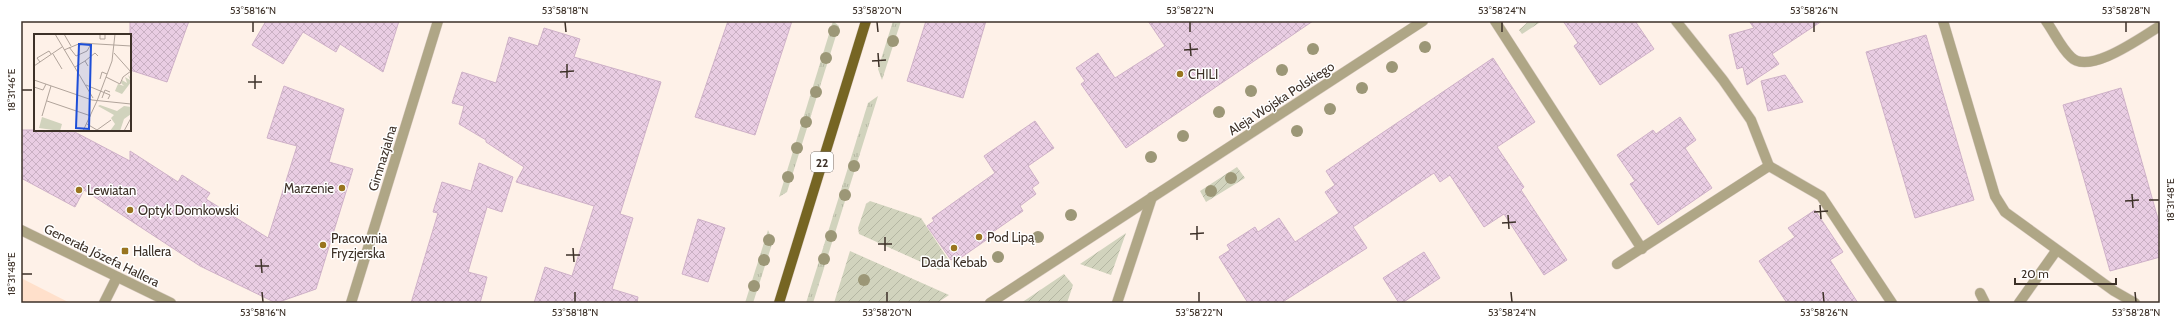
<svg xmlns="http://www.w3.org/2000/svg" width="2181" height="324" viewBox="0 0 2181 324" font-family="Cabin,sans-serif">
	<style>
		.built { fill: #ffe0cb }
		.grass { fill: url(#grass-tufts) }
		.garden { fill: url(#garden-furrows) }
		.building { fill: url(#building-cross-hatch); stroke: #cfb1c8 }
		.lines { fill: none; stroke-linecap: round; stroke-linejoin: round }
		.minor-casing { stroke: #dbcec5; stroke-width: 11 }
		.major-casing { stroke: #dbcec5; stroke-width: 11 }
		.minor { stroke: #afa686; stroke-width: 10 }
		.major { stroke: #766523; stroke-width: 10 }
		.tree { fill: #9c9777 }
		.ticks { fill: none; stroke: #3d3128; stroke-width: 1.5 }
		.poi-dot { fill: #99751f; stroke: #fff; stroke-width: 1.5 }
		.labels { text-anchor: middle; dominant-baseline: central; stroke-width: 3; stroke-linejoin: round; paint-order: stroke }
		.shield { fill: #fff; stroke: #776f68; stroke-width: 1 }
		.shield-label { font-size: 12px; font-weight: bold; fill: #3d3128 }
		.poi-label { font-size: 13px; fill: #3d3128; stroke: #fff; text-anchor: start }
		.street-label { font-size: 13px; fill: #3d3128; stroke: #fff }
		.inset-road { fill: none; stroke: #b1a49b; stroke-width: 1 }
		.view { fill: #1d4ed8; fill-opacity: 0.15; stroke: #1d4ed8; stroke-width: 2 }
		.inset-edge { fill: none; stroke: #3d3128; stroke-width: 2 }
		.neatline { fill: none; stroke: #3d3128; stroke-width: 1.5 }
		.ticks-label { font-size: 10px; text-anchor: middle; fill: #3d3128 }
	</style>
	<defs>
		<pattern id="grass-tufts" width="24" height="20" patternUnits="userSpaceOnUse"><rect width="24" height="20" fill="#d1d3bd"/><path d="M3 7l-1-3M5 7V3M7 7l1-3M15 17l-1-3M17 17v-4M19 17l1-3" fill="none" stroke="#b4b6a2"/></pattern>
		<pattern id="garden-furrows" width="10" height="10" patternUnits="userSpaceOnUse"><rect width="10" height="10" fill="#d1d3bd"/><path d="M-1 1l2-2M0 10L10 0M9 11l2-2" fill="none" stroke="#b4b6a2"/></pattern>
		<pattern id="building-cross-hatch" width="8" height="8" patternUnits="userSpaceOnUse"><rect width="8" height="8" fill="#e9cde3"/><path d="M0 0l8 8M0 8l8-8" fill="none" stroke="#c9b0c3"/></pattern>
	</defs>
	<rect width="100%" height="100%" fill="#fef1e8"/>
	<polygon class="built" points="21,278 70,303 21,303"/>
	<g class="grass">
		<polygon points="833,21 839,26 787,192 779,197"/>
		<polygon points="893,21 901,21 882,80 878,69"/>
		<polygon points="878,96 813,303 806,303 868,103"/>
		<polygon points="768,230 773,241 753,303 745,303"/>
	</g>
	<g class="garden">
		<polygon points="1529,21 1542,21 1522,34 1519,30"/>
		<polygon points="1237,167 1245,178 1206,202 1200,191"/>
		<polygon points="870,201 921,218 950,262 939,270 859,234 858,228 866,204"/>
		<polygon points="1126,233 1111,275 1080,264"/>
		<polygon points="850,251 949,295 937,303 834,303"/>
		<polygon points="1064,274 1073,285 1067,303 1021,303"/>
	</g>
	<g class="building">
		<polygon points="130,21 189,21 167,82 130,70"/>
		<polygon points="266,21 399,21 383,72 340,44 336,52 303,32 283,64 252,45"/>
		<polygon points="728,21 792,21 755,135 695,117"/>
		<polygon points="926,21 986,21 963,98 907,81"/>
		<polygon points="1148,21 1313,21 1126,148 1081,84 1085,81 1076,68 1098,53 1115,78 1165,46"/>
		<polygon points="1563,21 1635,21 1654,49 1600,85 1574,46 1578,43"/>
		<polygon points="1749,21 1822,21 1772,54 1779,64 1747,85 1743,67 1737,69 1729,35 1754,28"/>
		<polygon points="544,28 580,39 574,57 661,82 620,214 633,218 612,289 638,297 637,303 534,303 545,267 572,276 594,206 516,182 524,167 486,142 486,140 459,124 464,106 452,103 462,72 496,83 509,37 538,46"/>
		<polygon points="1926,35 1974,200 1915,218 1866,52"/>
		<polygon points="1493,58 1535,122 1497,147 1524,187 1521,190 1567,260 1544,275 1504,214 1484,227 1450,175 1440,182 1434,173 1353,227 1367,248 1281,303 1248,303 1219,257 1230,250 1227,245 1255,227 1258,232 1279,218 1295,242 1339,213 1325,192 1335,185 1326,171"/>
		<polygon points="1785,75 1803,102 1768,111 1761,81"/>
		<polygon points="284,86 344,109 329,162 353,169 316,289 276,303 200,266 84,190 75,207 21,178 21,130 71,130 130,161 130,151 178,182 182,175 210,193 206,199 268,238 297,146 267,138"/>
		<polygon points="2121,88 2160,226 2160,257 2110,271 2063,105"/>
		<polygon points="1680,117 1696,140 1685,148 1712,188 1658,225 1630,184 1635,181 1617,155 1653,130 1656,134"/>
		<polygon points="1035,121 1054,148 1028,166 1039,183 1032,188 1036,194 1020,206 1023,211 990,234 992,236 959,259 957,256 951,260 927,226 934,221 932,218 995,173 984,156"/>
		<polygon points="479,163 513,177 502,212 487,207 468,272 487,277 480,303 411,303 438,213 433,212 442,182 471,191"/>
		<polygon points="1815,210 1843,252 1830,260 1858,303 1787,303 1759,261 1795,237 1788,228"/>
		<polygon points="698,219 725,228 708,282 682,274"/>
		<polygon points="1424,252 1440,278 1402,303 1399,303 1383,278"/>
	</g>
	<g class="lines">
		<g class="minor-casing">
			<g id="minor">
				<polyline points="1495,21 1642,249"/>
				<polyline points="1943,21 1995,196 2005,212 2114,291 2135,303"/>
				<path d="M2046,21c8,11 15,27 25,36 18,19 72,-21 89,-31"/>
				<polyline points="1769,166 1821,196 1892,303"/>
				<polyline points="21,230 171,303"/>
				<polyline points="1617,264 1769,166 1751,120 1723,80 1676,21"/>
				<polyline points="1980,293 1985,303"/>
				<polyline points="104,303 117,277"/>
				<polyline points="351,303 438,21"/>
				<polyline points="990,303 1423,21"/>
				<polyline points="1117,303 1152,197"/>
				<polyline points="2019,303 2056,251"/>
			</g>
		</g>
		<g class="major-casing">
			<polyline id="major" points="779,303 866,21"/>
		</g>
		<use href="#minor" class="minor"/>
		<use href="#major" class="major"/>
	</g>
	<g class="tree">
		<circle cx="834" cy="31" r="6"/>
		<circle cx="893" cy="41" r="6"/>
		<circle cx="1425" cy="47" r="6"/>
		<circle cx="1313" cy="49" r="6"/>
		<circle cx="826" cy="58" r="6"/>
		<circle cx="1392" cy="67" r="6"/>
		<circle cx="1282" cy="70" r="6"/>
		<circle cx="1362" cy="88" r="6"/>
		<circle cx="1251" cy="91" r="6"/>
		<circle cx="816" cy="92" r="6"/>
		<circle cx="1330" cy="109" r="6"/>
		<circle cx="1219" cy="112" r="6"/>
		<circle cx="806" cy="122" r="6"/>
		<circle cx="1297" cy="131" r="6"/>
		<circle cx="1183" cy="136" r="6"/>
		<circle cx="797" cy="148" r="6"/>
		<circle cx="1151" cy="157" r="6"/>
		<circle cx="854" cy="166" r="6"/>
		<circle cx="788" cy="177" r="6"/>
		<circle cx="1231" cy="178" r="6"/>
		<circle cx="1211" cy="191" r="6"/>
		<circle cx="845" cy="195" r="6"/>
		<circle cx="1071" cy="215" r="6"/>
		<circle cx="831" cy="236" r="6"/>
		<circle cx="1038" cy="237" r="6"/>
		<circle cx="769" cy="240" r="6"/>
		<circle cx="998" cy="257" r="6"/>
		<circle cx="824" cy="259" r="6"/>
		<circle cx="764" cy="260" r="6"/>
		<circle cx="864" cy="280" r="6"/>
		<circle cx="754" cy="286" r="6"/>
	</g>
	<path class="ticks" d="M253,22v10M565,22l1,10M877,22l1,10M1190,22v10M1502,22v10M1814,22v10M2126,22v10M1190,43l1,13M1184,50l14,-1M878,53l1,14M872,61l14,-1M567,64v14M560,72l14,-1M255,75v14M248,82h14M22,90h10M2132,194l1,14M2149,200h10M2125,201l14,-1M1820,205l1,14M1814,212l14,-1M1508,215l1,14M1502,223l14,-1M1197,226v14M1190,234l14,-1M885,237v14M878,244h14M573,248l1,14M566,255h14M261,259l1,14M255,266h14M22,274h10M262,292l1,10M575,292v10M887,292v10M1199,292v10M1511,292l1,10M1823,292l1,10M2135,292l1,10"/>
	<g class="poi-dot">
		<circle cx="1180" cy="74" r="4"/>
		<circle cx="342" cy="188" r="4"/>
		<circle cx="79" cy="190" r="4"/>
		<circle cx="130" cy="210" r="4"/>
		<circle cx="979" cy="237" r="4"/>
		<circle cx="323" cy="245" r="4"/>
		<circle cx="954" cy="248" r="4"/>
		<rect x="121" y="247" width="8" height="8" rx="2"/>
	</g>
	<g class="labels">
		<rect class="shield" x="811" y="152" width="22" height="20" rx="3"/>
		<g class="shield-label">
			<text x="822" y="162">22</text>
		</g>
		<g class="poi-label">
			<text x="1188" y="74">CHILI</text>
			<text x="334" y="188" text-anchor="end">Marzenie</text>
			<text x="87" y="190">Lewiatan</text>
			<text x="138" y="210">Optyk Domkowski</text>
			<text x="987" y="237">Pod Lipą</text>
			<text x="331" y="238">Pracownia<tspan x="331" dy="15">Fryzjerska</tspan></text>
			<text x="133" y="251">Hallera</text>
			<text x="954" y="262" text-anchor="middle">Dada Kebab</text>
		</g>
		<g class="street-label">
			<text transform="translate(1281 98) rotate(-33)">Aleja Wojska Polskiego</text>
			<text transform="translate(382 158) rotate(-73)">Gimnazjalna</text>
			<text transform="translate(102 255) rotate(26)">Generała Józefa Hallera</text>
		</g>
	</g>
	<g transform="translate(34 34)">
		<rect width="97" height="97" fill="#fef1e8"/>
		<path d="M94,41l3,3v4l-9,12 -7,-3 3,-7 6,2 -3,-3 1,-3 5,3 -2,-6 5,3zM66,71l17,6 7,-5 7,1v7l-7,5 -4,12h-10l5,-7 -4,-6 3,-3 -16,-9zM8,83l20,7 -2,7 -21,-3z" fill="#d1d3bd"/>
		<path class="inset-road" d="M21,0l38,64M30,0l7,12M66,0v5h5v-5M35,13l7,9 11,-5 4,-7M30,16l17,-7 50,3M80,19l17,19M19,20l9,15M51,27l10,-8 3,3M6,28l-3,-4 12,-7 2,3M0,32l28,-19M41,33l10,-6 3,5M72,43l14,7 3,-7 8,-6M66,45l2,-7 5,2M0,46l58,20 39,4M52,51l24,10 -2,4M0,53l9,3 3,-6M68,64l3,-8 5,2M13,67l44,15M63,67l15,-40 3,-27M8,82l9,-30M53,90l10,6 14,-10M49,97l14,-30M90,97l7,-13"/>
		<path class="view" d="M45,10l12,1 -2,84 -13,-1z"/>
		<rect width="97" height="97" class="inset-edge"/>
	</g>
	<rect width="2181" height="324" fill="none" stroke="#ffffff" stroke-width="44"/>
	<path d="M2015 278v6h101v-6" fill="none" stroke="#3d3128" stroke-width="2"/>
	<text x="2021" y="278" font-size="12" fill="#3d3128" stroke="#ffffff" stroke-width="3" paint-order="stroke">20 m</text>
	<rect x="22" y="22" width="2137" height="280" class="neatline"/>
	<g class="ticks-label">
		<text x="253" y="14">53°58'16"N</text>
		<text x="565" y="14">53°58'18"N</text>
		<text x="877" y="14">53°58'20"N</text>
		<text x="1190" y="14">53°58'22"N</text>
		<text x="1502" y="14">53°58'24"N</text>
		<text x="1814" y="14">53°58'26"N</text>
		<text x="2126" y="14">53°58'28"N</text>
		<text transform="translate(11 90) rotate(-90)" y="4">18°31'46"E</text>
		<text transform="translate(2170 200) rotate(-90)" y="4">18°31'48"E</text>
		<text transform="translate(11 274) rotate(-90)" y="4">18°31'48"E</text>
		<text x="263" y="316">53°58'16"N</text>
		<text x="575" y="316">53°58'18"N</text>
		<text x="887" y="316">53°58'20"N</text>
		<text x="1199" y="316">53°58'22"N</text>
		<text x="1512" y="316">53°58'24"N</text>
		<text x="1824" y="316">53°58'26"N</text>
		<text x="2136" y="316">53°58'28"N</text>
	</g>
</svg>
